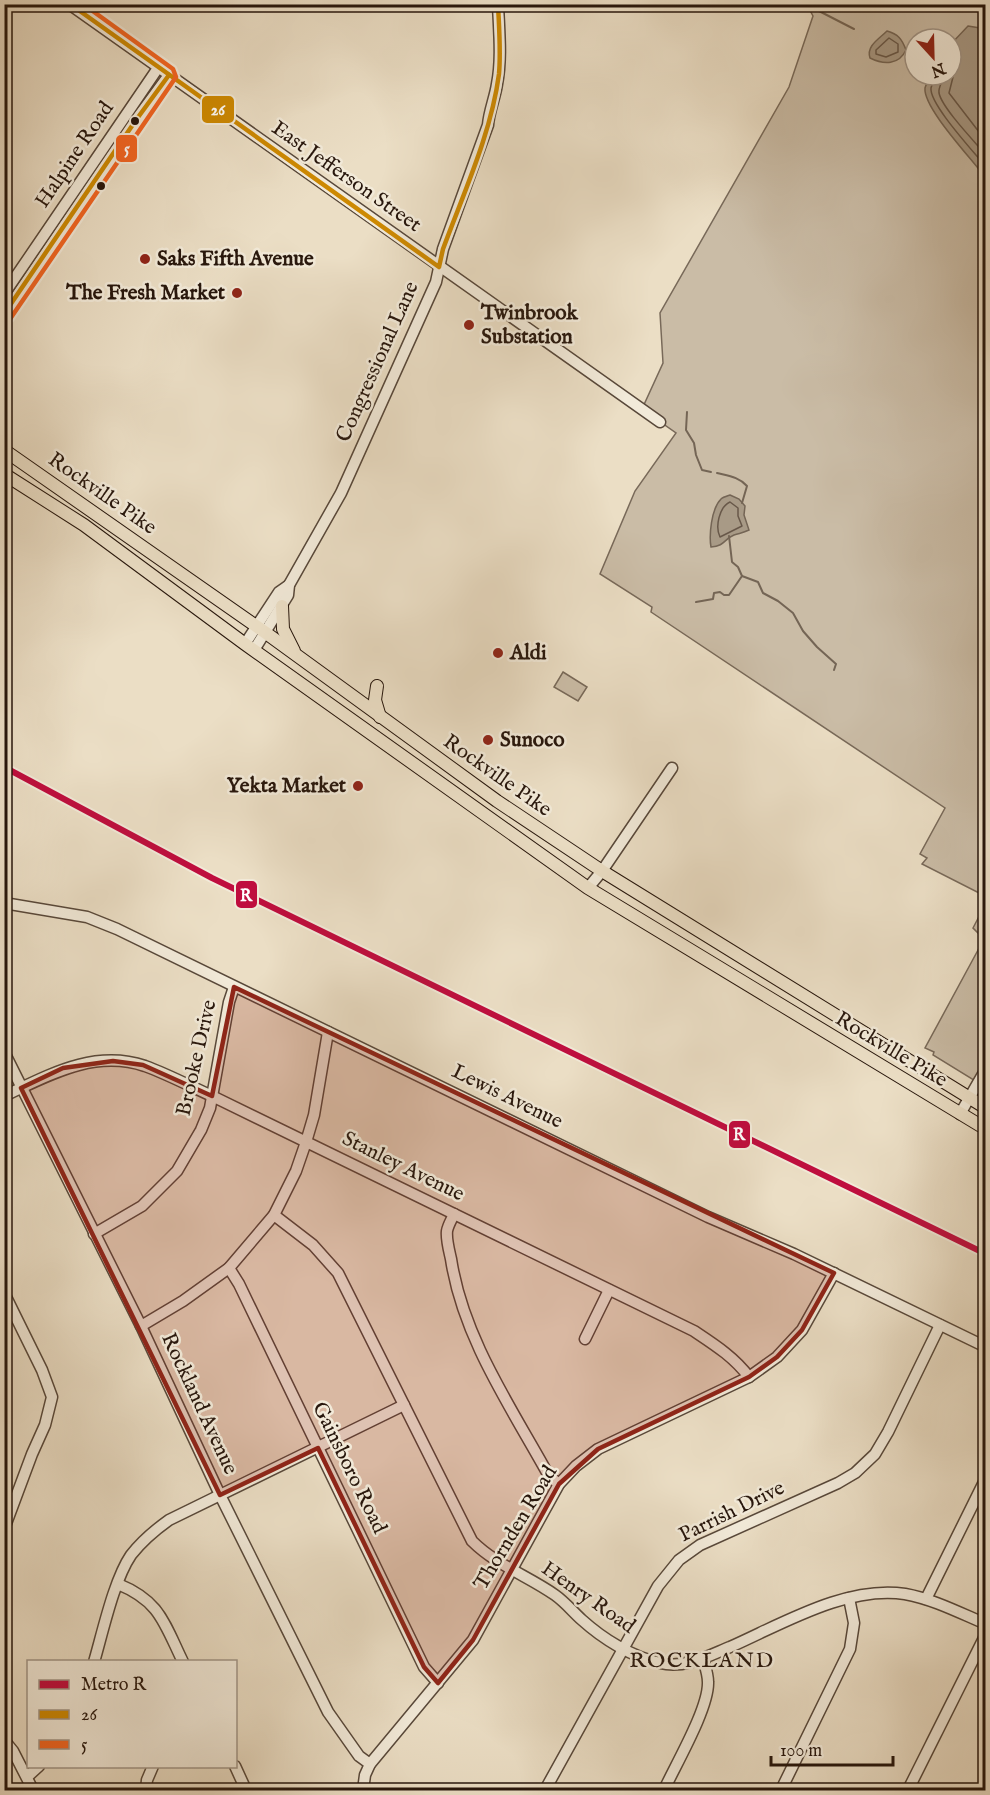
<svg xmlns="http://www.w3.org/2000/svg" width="990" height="1795" viewBox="0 0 990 1795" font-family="'IM FELL English',serif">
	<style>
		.green { fill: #cabca6; stroke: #786959; stroke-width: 1.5; fill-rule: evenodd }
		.water { fill: #a89a86; stroke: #746555; stroke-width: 1.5 }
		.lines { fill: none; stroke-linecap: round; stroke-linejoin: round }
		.shore { stroke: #685849; stroke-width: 1.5 }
		.stream { stroke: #746555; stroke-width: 2 }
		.minor-casing { stroke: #58483a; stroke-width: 13 }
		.major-casing { stroke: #27160c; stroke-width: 14 }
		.minor { stroke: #f2ead9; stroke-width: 10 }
		.major { stroke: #ebdec5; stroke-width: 12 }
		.bus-1-casing { stroke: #f2ead9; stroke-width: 9 }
		.bus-2-casing { stroke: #f2ead9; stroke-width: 9 }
		.bus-1 { stroke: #cd8902; stroke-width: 4.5 }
		.bus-2 { stroke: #f26522; stroke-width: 4.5 }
		.metro-1-casing { stroke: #f2ead9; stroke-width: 10 }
		.metro-1 { stroke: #bf0d3e; stroke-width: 6 }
		.marked { fill: #8f2418; fill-opacity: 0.2; stroke: #8f2418; stroke-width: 4.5; stroke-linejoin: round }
		.bus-dot { fill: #27160c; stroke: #f2ead9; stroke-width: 2 }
		.poi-dot { fill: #8f2418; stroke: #f2ead9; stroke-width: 2 }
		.labels { text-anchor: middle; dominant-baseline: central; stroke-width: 5; stroke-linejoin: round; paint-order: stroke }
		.street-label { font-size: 21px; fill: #27160c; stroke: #f2ead9 }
		.poi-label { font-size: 21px; font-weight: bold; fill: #27160c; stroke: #f2ead9; text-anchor: start }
		.neighbourhood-label { font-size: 22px; letter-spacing: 1.5px; fill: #27160c; stroke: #f2ead9 }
		.line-badge { stroke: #f2ead9; stroke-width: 2 }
		.badge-label { font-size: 16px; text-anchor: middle; font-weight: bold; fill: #fff }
	</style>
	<rect width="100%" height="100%" fill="#ebdec5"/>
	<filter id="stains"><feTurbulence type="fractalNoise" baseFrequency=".00333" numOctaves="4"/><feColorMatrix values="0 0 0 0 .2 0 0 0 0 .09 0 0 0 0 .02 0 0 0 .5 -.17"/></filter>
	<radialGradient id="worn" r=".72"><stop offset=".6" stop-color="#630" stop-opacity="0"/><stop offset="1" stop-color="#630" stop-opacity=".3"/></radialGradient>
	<g class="green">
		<path d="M807,5h178v891l-63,-32 5,-6 -7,-4 25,-46 -294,-196 1,-5 -52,-33 35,-83 41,-58 -34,-24 21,-46 -3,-50 129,-226 24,-71zM915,39h36v36h-36z"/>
		<polygon points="563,672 587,687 578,701 554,687"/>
		<polygon points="985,905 985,1087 933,1055 934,1052 925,1048 984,939 973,928"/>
	</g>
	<g class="water">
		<path d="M968,26l12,2 5,5v144c-13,-18 -62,-69 -60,-89 1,-4 4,-9 6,-13h20v-31z"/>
		<path d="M887,31c11,3 15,8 19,19 -7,15 -22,15 -36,8 -4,-12 9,-19 17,-27z"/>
		<path d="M730,495l9,4 6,7 -1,9 5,15c-6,3 -9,3 -15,5 -10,4 -9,11 -23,12 -2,-11 0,-38 10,-48 2,-2 6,-3 9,-4z"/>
	</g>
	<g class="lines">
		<g class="shore">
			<polygon points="889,38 898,44 898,52 886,57 876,54 876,50"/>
			<polyline points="951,67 953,77 949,93 986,141"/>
			<path d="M936,75c-1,5 -4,9 -5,13 -2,16 44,65 55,79"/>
			<path d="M944,75c-1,6 -6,12 -5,18 3,15 36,49 47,62"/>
			<path d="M730,502l8,6v8l4,10 -22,11c-5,-10 -1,-30 10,-35z"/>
		</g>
		<g class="stream">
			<polyline points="813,4 817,10 854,29"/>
			<polyline points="687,412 686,430 694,443 696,455 702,470 711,472"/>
			<path d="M717,473c12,3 22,4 30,13l-5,17"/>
			<polyline points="742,576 758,582 763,593 778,601 793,613 803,631 817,647 836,664 834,670"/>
			<polyline points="696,602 713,599 714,593 720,592 724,595 729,595 742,576 738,567 732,562 729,536"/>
		</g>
		<g class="minor-casing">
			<g id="minor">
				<polyline points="69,4 660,422"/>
				<polyline points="4,294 158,68"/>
				<polyline points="4,315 136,120 169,75"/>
				<polyline points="245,644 279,592 289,585"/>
				<path d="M254,650l34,-55 1,-10 52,-92 95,-211 7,-33 45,-124c1,-14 7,-27 9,-41 5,-26 2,-53 1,-80"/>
				<polyline points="588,888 602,871 672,768"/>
				<polyline points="4,903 87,917 117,929 708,1217 794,1254 986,1347"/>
				<polyline points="4,1052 141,1326 220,1495 328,1712 359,1756 370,1764"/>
				<path d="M4,1096c45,-21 90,-47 141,-30 22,8 45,20 67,30l482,235c21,14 40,26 55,46"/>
				<polyline points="960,1114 986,1069"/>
				<path d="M454,1214c-2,5 -6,11 -7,17 -1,8 2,19 4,28 12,79 60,148 98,217l10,8"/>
				<path d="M274,1215l39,30 25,28 134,268c24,24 56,35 83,54 10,7 18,17 27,25 21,19 50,37 78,43 25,6 48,-7 70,-16 52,-23 117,-62 175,-53 28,5 55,19 81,30"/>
				<polyline points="94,1234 142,1206 177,1171 201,1130 210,1108 229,1002 234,987"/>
				<polyline points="229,1268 239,1284 424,1667 438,1683"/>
				<polyline points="4,1293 42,1370 52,1397 45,1425 32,1454 4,1529"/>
				<polyline points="141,1326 183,1301 229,1268 274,1215 296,1171 306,1142 314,1115 328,1032"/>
				<polyline points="585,1339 609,1290"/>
				<path d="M118,1584c42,17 46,39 65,78"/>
				<polyline points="926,1599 986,1478"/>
				<path d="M94,1662c9,-31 20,-82 37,-107 11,-14 24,-25 38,-35l235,-115"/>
				<polyline points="4,1740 13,1751 33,1790"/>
				<polyline points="235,1766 246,1790"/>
				<polyline points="27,1777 39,1766"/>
				<polyline points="146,1790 147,1780 153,1766"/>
				<polyline points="363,1790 365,1775 370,1764 473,1640 559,1484 576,1466 598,1449 749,1377 777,1357 802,1330 834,1273"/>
				<polyline points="545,1790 658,1586 679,1560 700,1545 838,1483 855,1473 875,1454 888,1432 940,1325"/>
				<path d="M664,1790c12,-26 45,-82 44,-108 0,-8 -3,-16 -5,-23"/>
				<polyline points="781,1790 850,1649 854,1623 849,1598"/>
				<polyline points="908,1790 986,1634"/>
			</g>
		</g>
		<g class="major-casing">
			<g id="major">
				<polyline points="4,450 266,633 497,801 602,871 986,1108"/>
				<polyline points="4,474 84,525 245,644 588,888 986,1129"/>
				<polyline points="282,606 283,629 294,651"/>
				<polyline points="377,686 375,700 380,717"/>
			</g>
		</g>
		<use href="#minor" class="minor"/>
		<use href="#major" class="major"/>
		<g class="bus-1-casing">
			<g id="bus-1">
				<path d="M70,4l369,263 4,-18c21,-57 48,-115 56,-175 2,-23 0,-47 -1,-70"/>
				<polyline points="4,314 136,120 169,75"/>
			</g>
		</g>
		<g class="bus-2-casing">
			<polyline id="bus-2" points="10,319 176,77 173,69 83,4"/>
		</g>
		<use href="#bus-1" class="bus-1"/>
		<use href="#bus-2" class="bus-2"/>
		<g class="metro-1-casing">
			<polyline id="metro-1" points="4,767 212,878 986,1254"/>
		</g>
		<use href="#metro-1" class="metro-1"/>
	</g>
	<path class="marked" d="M234,987l600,286 -32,57 -25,27 -28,20 -151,72 -39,35 -86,156 -35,43 -14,-16 -106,-219 -98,47 -199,-407 42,-20 50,-7 30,4 69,31z"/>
	<g class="bus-dot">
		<circle cx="135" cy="121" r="5"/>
		<circle cx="101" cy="186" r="5"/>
	</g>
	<g class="poi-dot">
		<circle cx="145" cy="259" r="6"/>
		<circle cx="237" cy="293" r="6"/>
		<circle cx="469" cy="325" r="6"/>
		<circle cx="498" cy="653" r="6"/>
		<circle cx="488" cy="740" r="6"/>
		<circle cx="358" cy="786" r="6"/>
	</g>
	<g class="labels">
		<g class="street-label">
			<text transform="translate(75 155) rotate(-56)">Halpine Road</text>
			<text transform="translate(346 177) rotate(35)">East Jefferson Street</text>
			<text transform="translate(378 362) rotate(-66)">Congressional Lane</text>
			<text transform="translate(102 494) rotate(35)">Rockville Pike</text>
			<text transform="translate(497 776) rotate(35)">Rockville Pike</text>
			<text transform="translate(891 1050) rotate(31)">Rockville Pike</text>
			<text transform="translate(197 1058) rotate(-77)">Brooke Drive</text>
			<text transform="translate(507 1097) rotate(26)">Lewis Avenue</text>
			<text transform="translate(403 1167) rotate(26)">Stanley Avenue</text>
			<text transform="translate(199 1404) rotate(65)">Rockland Avenue</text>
			<text transform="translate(349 1468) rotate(64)">Gainsboro Road</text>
			<text transform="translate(732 1512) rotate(-26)">Parrish Drive</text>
			<text transform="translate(516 1528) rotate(-59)">Thornden Road</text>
			<text transform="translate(588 1598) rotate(35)">Henry Road</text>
		</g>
		<g class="poi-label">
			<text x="157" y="259">Saks Fifth Avenue</text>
			<text x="225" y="293" text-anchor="end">The Fresh Market</text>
			<text x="481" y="313">Twinbrook<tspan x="481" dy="24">Substation</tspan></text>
			<text x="510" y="653">Aldi</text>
			<text x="500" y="740">Sunoco</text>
			<text x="346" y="786" text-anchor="end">Yekta Market</text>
		</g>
		<g class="neighbourhood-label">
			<text x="702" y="1661">ROCKLAND</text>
		</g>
	</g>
	<g class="line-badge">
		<rect x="201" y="95" width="34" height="29" rx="6" fill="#cd8902"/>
		<rect x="115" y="134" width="23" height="29" rx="6" fill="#f26522"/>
		<rect x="235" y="880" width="23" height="29" rx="6" fill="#bf0d3e"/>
		<rect x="728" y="1120" width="23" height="29" rx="6" fill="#bf0d3e"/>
	</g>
	<g class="badge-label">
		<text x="218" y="115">26</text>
		<text x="127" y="154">5</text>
		<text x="246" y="901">R</text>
		<text x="739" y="1140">R</text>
	</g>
	<rect width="990" height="1795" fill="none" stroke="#ebdec5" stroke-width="24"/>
	<rect x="6" y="6" width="978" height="1783" fill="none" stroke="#27160c" stroke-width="3"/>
	<rect x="12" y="12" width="966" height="1771" fill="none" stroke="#27160c" stroke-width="1.5"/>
	<rect x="27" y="1660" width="210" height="108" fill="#f2ead9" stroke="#a19587" stroke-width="1.5"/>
	<rect x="39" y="1680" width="30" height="9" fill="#bf0d3e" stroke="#a19587" stroke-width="1.5"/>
	<text x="81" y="1690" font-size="18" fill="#27160c">Metro R</text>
	<rect x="39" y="1710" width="30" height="9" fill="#cd8902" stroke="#a19587" stroke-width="1.5"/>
	<text x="81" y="1720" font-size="18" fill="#27160c">26</text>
	<rect x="39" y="1740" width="30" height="9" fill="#f26522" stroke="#a19587" stroke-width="1.5"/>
	<text x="81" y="1750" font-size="18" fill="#27160c">5</text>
	<g transform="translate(933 57) rotate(158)"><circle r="28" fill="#f2ead9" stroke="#a19587" stroke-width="1.5"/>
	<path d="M0-4.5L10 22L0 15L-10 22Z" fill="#8f2418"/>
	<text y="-9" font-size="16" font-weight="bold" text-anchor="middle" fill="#27160c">N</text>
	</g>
	<path d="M771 1756v9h122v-9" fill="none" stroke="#27160c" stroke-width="3"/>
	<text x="780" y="1756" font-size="18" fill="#27160c" stroke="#f2ead9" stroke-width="4.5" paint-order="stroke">100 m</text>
	<rect width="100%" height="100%" filter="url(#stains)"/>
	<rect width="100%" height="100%" fill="url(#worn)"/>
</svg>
